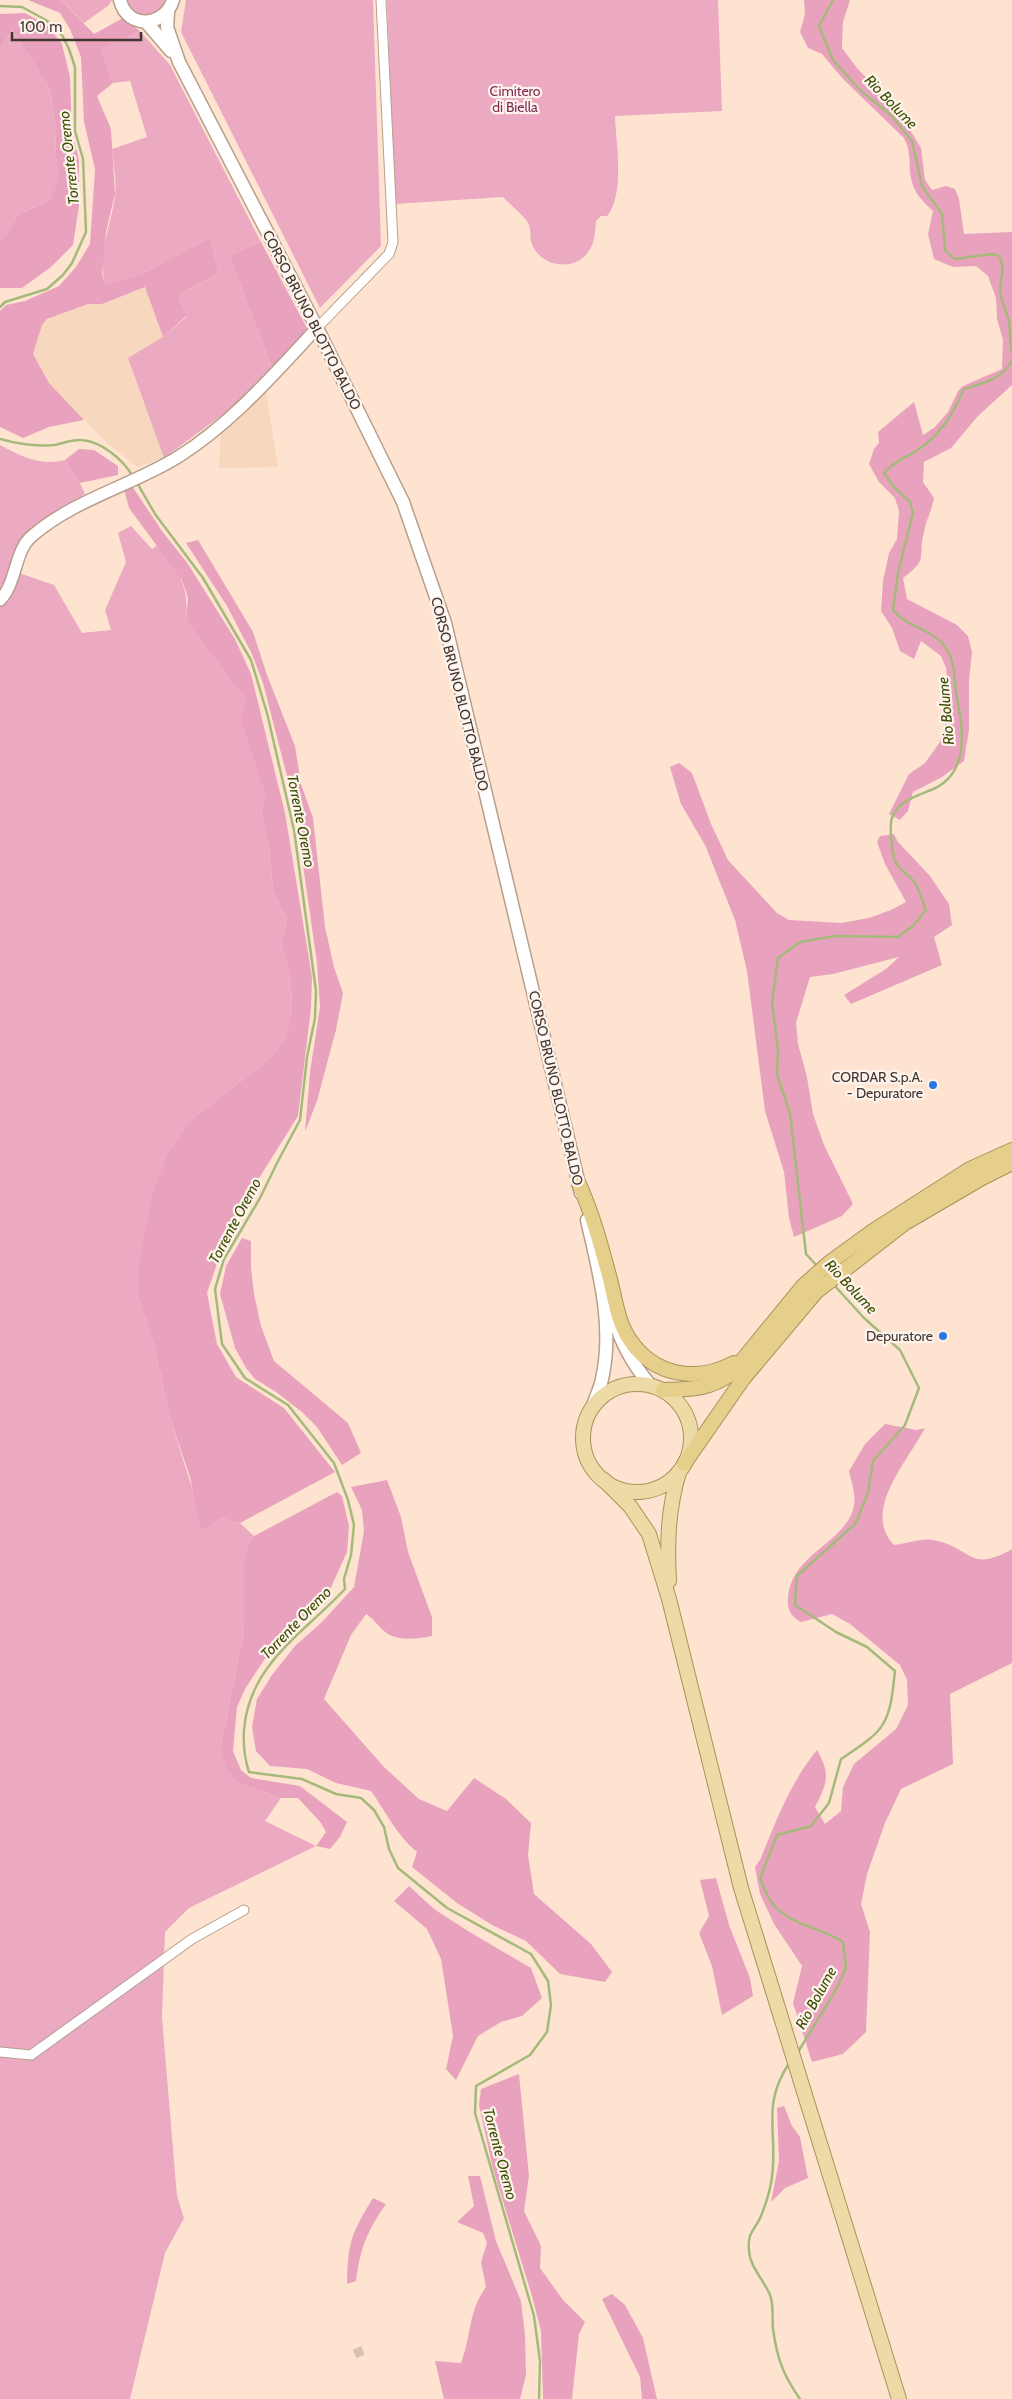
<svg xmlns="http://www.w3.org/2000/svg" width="1012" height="2399" viewBox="0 0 1012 2399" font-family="Cabin,sans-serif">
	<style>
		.built { fill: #f7d7be }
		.green { fill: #eba9c2 }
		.forest { fill: #e9a2bd }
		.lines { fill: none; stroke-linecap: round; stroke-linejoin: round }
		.stream { stroke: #a5ba7a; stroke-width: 2.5 }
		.minor-tunnel { stroke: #d8c1b0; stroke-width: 9; stroke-dasharray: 9 4.5; stroke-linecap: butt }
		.minor-casing { stroke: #b79f8c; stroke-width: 11 }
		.tertiary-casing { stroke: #b79f8c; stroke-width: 14 }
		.secondary-casing { stroke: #b79f8c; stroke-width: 15 }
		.primary-casing { stroke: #a89258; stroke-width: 16 }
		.trunk-casing { stroke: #a89258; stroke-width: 16 }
		.minor { stroke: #fff; stroke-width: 9 }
		.tertiary { stroke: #fff; stroke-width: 11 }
		.secondary { stroke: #fff; stroke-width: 12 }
		.primary { stroke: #ecdba7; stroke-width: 14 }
		.trunk { stroke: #e6cf8a; stroke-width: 14 }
		.poi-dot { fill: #2b76e2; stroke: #fff4ed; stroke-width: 2 }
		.labels { text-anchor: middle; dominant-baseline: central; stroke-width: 4.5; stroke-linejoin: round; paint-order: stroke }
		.park-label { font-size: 14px; fill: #7f2d53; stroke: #fff4ed }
		.street-label { font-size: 14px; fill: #413730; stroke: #fff4ed }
		.poi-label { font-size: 14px; fill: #413730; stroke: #fff4ed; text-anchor: end }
		.water-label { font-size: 15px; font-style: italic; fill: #3c4e01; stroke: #fff4ed }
	</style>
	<rect width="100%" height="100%" fill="#fee4d0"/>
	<g class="built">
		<polygon points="145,287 163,337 128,358 164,458 137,467 104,440 49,383 33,354 42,325 47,319 88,304 102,304"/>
		<polygon points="266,392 278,467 219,468 221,433 237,421"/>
	</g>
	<g class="green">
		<polygon points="61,0 112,0 108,6 84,23"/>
		<path d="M126,0h42l-2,6 -12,10c-15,-1 -22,-2 -28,-16z"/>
		<polygon points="186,0 373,0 381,246 320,308 181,32"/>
		<path d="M387,0h331l4,111 -107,5c1,28 10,79 -8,100h-6l-5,5c-1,16 -2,31 -18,40 -18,9 -42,0 -47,-20 -1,-5 0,-11 -2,-16 -2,-7 -20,-21 -26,-28l-108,7z"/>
		<polygon points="12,30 50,89 55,121 56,158 61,175 51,199 18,215 4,238 0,239 0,50"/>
		<path d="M140,31l30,34 91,177 -32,13 43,113 -38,38 -70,52 -36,-100 35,-21 23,-20 -8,-22 41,-21 -9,-36 -69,36 -35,13c-10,-31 5,-61 9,-91 2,-15 -2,-32 -3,-47l35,-12 -17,-56 -17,2 -12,-33z"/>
		<path d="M0,445c23,12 39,21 65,15l15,23 5,11 -56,39 -29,60z"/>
		<path d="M131,526l21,23 6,-4c22,28 31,40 28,76l61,81 11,64 7,27 -4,18 8,38 4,41 14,30 -6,23 9,32 2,31 -6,32 -18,22 -77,60 -52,146v33l15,46 16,73 23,73 28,27 19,5 14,13 -5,7 -5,87 -23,115 17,38 43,15 -16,23 51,25 -127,62 -24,24 -3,85 15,179 7,22 -19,35 -35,146h-130v-1792l8,-8 11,-26 35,12 28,48 29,-3 -6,-20 21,-48 -8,-29z"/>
	</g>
	<g class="forest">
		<polygon points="28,0 61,0 94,34 123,18 140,31 101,50 113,83 97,96 111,129 115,194 106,232 102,274 106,286 141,274 210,238 219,274 178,295 186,316 163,337 145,287 102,304 88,304 47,319 42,325 33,354 49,383 84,420 49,427 23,438 0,427 0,311 6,305 25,301 59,286 76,267 90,244 95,169 84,122 81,57 70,29 60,13"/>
		<path d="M804,0h46l-7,22 -1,26 15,20 44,47 20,33 4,32 7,10 14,-4 9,3 4,10 5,35 48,-2v153l-34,31 -27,32 -27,14 -1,20 11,16c-2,12 -8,22 -10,34 -7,26 6,26 -21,46l4,21 50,26 11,11 4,16 -3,28v50l-5,31 -22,16 -29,15 -5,19 -8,9 -11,-6 20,-40 16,-11 15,-21 7,-25 2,-25 -3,-24 -5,-12 -20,-15 -7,18 -14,-8 -8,-23 -11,-17 2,-30 6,-28 8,-14 2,-28 -4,-13 -16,-16 -10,-18 5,-15 5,-6 -1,-11 36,-30 9,33 12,-8 13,-15 10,-21 5,-5 39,-17 1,-29 -6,-21 -1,-21 -8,-22 -12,-10 -23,1 -19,-8 -6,-25 5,-23c-10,-9 -20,-19 -22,-33 -3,-16 1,-24 -7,-40l-61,-59 -21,-25 -14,-6 -8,-16 5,-18z"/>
		<polygon points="25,13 47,25 62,44 70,77 72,132 79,160 79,206 73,245 51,267 22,288 0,288 0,239 4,238 18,215 51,199 60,175 56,158 55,121 50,89 12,30 0,50 0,14"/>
		<polygon points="261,242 308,330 272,368 229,255"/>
		<polygon points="79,449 94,450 118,466 118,475 80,483 65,460"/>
		<polygon points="132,486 162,531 188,564 235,639 251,674 285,813 312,977 311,1008 298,1116 241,1207 223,1246 207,1293 217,1344 236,1377 284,1408 335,1472 240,1523 221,1518 201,1530 190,1477 170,1418 154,1345 139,1299 139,1266 152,1196 167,1155 191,1120 268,1060 286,1038 292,1006 290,975 281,943 287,920 273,890 269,849 261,811 265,793 241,719 247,702 186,621 188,598 182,580 129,508 124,489"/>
		<polygon points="198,540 253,632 267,675 295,746 301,784 313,818 325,927 334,967 343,993 336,1030 317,1101 305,1132 310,1072 320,1007 317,963 302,858 300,827 263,683 252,654 227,606 186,543"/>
		<polygon points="679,763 692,773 711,824 728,860 777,913 789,920 841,923 869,918 891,910 906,902 885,864 877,842 880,836 894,834 898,842 930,876 949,904 952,925 934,937 942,965 851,1004 844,995 886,969 899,957 833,974 810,977 796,1023 798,1044 807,1077 813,1114 824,1145 853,1204 842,1216 794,1237 789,1218 784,1172 765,1111 747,971 735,920 705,845 681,804 670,767"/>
		<polygon points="242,1238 251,1241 251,1268 254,1294 261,1326 274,1361 348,1423 361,1453 342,1465 317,1427 302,1412 276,1392 255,1379 246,1368 235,1348 220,1294 226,1266"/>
		<path d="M885,1424l32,6 8,-2c-17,33 -64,83 -31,117 12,-1 27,-7 39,-5 39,7 36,34 79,9v114l-62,31 3,70 -52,25 -16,34 -18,51 -6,30 9,28 -4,100 -23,22 -31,8 -19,-59 9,-37 -28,-42 -14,-30 -5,-27 5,-7c16,-39 30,-77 57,-110 14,24 10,34 -2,57l10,17 16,-13 2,-24 11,-23 42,-35 12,-24 -1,-25 -7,-15 -50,-41 -18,-10 -31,8c-11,-6 -14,-13 -13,-25 4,-39 44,-50 61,-78 10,-16 4,-31 0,-48l16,-27z"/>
		<path d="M387,1480l14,37 7,35 24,65v19c-15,3 -36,6 -48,-5 -7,-6 -10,-12 -18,-17l-15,21 -27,64 60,68 35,32 28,12 27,-33 32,21 25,24 -3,32 6,39 57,50 21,28 -7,10 -45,-8 -34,-33 -34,-16 -35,-22 -45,-36 5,-15c-20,-16 -31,-40 -46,-61l-35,-8 -29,-14 -37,-3 -14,-15 -4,-24 5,-28 15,-24 23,-29 27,-24 32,-35 10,-56 -2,-21 -11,-23z"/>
		<polygon points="337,1492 342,1496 349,1526 347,1552 328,1594 268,1654 245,1689 237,1707 233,1751 241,1770 251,1778 300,1786 347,1822 340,1837 330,1849 316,1846 326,1832 321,1823 298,1798 281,1798 238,1783 225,1765 221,1745 244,1630 244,1563 249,1543 254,1536"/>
		<polygon points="716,1878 729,1925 750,1978 753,1996 722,2015 712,1966 699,1933 709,1916 700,1880"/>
		<polygon points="409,1886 434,1909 468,1931 531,1968 542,1998 522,2016 501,2022 478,2036 456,2080 446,2069 453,2036 441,1959 427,1929 394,1901"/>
		<polygon points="519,2074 529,2176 524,2211 541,2246 540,2268 563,2300 585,2322 579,2334 572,2399 543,2399 541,2331 532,2296 493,2169 479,2105 481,2089"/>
		<polygon points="784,2106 792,2126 800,2137 808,2178 785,2188 771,2202 779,2161 777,2108"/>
		<path d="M468,2176h12l16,65 25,60 4,34 1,40 -6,24h-76l-9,-38 26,2c11,-28 6,-49 25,-76l-5,-25 6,-19 -4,-10 -26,-11 17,-16z"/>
		<path d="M373,2198l13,6c-19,27 -26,45 -30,77l-9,3c1,-42 4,-50 26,-86z"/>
		<polygon points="612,2294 625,2305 643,2338 657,2399 642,2399 640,2377 602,2299"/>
	</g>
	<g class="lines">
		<g class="stream">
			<path d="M833,0l-14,26 14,34 27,30 32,26 20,25 10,45 20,28 3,36 10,9 37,-5 7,2c7,13 1,21 1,35 1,10 7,21 9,31 2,10 0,20 3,31"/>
			<polyline points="0,6 22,7 46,20 62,35 69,49 75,67 75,131 83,159 86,232 72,263 63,275 47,289 5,302 0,307"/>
			<path d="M0,439c18,5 34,8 54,6 8,-1 18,-6 27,-5 20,1 43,20 52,37"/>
			<path d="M136,481l19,33 48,64 48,82 16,53 27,117 22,161 -1,27 -8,39 -7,63 -23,43 -17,35 -36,61 -9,30 7,55 23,34 43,27 46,58 14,37 6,25 -3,30 -7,24 1,10c-41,44 -96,75 -101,141 -1,16 0,27 5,42l53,7 34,15 25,4 13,12 10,17 5,22 9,19 49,40 84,46 17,27 3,24 -4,27 -17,23 -54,31 -1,27 59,203 6,45 -1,38"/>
			<path d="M818,1267l-12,-13 -16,-141 -13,-39 1,-25 -6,-46 6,-45 22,-16 35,-6 63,1 15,-11 13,-16c-4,-9 -6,-20 -12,-28 -5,-7 -14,-12 -18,-19 -4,-9 -7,-36 -4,-45 6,-17 24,-22 39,-28 38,-15 33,-59 26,-92 -3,-17 -1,-37 -12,-51 -12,-18 -39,-20 -52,-37l5,-37 15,-60 -3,-11 -16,-15 -10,-14c11,-12 19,-14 32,-22 24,-15 37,-37 48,-62 17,-5 41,-11 48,-29"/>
			<path d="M798,2052l39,-64 9,-20 -3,-26c-23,-15 -52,-16 -70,-38 -6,-6 -9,-17 -13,-25l17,-44 34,-9 18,-23 12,-44c13,-9 35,-22 42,-35 9,-15 10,-36 12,-53l-28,-24 -31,-15 -41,-27 2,-29 59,-53 12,-31 5,-31 32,-36 14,-37 -19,-38 -36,-32 -30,-33"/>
			<path d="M790,2062c-31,45 -10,74 -19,121 -2,11 -6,23 -10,33 -6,15 -14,15 -12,35 1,16 15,29 21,44 4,10 2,24 3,34 4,29 10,46 27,70"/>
		</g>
		<polyline class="minor-tunnel" points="357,2348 361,2358"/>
		<g class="minor-casing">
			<g id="minor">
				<polyline points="317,328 389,254 393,242 381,0"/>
				<polyline points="0,2052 31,2055 192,1939 244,1910"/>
			</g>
		</g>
		<g class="tertiary-casing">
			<path id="tertiary" d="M0,600c17,-17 14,-49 32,-64 43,-37 99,-50 146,-79 54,-34 96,-83 139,-129"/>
		</g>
		<g class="secondary-casing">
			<g id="secondary">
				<path d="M120,0c7,30 45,27 53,0"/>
				<polyline points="168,13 167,27 179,62 317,328 403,502 445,623 581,1193"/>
				<polyline points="147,23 171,51"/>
				<path d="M587,1220c12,52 27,106 15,159 -2,10 -7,20 -10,29"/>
				<path d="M614,1318c7,26 19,47 37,68"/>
			</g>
		</g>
		<g class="primary-casing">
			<g id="primary">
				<circle cx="637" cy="1438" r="54"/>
				<polyline points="604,1480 630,1506 649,1534 669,1599 741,1888 899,2399"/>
				<path d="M669,1581c-2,-40 -1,-71 10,-109"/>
			</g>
		</g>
		<g class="trunk-casing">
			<g id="trunk">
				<path d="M579,1184c14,31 22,62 31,95 5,20 8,44 20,61 24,36 67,43 104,23"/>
				<path d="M663,1390c27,-1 45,0 68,-16l72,-88 26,-23 44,-32 97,-62 42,-19"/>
				<polyline points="684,1464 743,1379 816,1292 905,1223 982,1178 1012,1163"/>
			</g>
		</g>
		<use href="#minor" class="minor"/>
		<use href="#tertiary" class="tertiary"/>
		<use href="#secondary" class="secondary"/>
		<use href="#primary" class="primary"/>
		<use href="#trunk" class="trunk"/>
	</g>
	<g class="poi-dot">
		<circle cx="933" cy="1085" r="5"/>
		<circle cx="943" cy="1336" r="5"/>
	</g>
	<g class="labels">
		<g class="park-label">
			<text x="515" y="91">Cimitero<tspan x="515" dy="16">di Biella</tspan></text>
		</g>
		<g class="street-label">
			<text transform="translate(312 320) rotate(63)">CORSO BRUNO BLOTTO BALDO</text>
			<text transform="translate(460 694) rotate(76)">CORSO BRUNO BLOTTO BALDO</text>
			<text transform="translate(556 1088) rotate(77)">CORSO BRUNO BLOTTO BALDO</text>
		</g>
		<g class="poi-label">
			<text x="923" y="1077">CORDAR S.p.A.<tspan x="923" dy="16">- Depuratore</tspan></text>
			<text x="933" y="1336">Depuratore</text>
		</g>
		<g class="water-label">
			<text transform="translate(891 102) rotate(46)">Rio Bolume</text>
			<text transform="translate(69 158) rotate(-96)">Torrente Oremo</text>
			<text transform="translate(946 711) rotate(-95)">Rio Bolume</text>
			<text transform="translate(301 821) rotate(79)">Torrente Oremo</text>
			<text transform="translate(235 1221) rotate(-62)">Torrente Oremo</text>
			<text transform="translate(851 1287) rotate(47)">Rio Bolume</text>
			<text transform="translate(296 1623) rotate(-46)">Torrente Oremo</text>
			<text transform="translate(816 1998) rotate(-61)">Rio Bolume</text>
			<text transform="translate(500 2154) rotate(75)">Torrente Oremo</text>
		</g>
	</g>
	<path d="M12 32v8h129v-8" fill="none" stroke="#413730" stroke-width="2.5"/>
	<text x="20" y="32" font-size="15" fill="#413730" stroke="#fff4ed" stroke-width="4" paint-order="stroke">100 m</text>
</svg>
